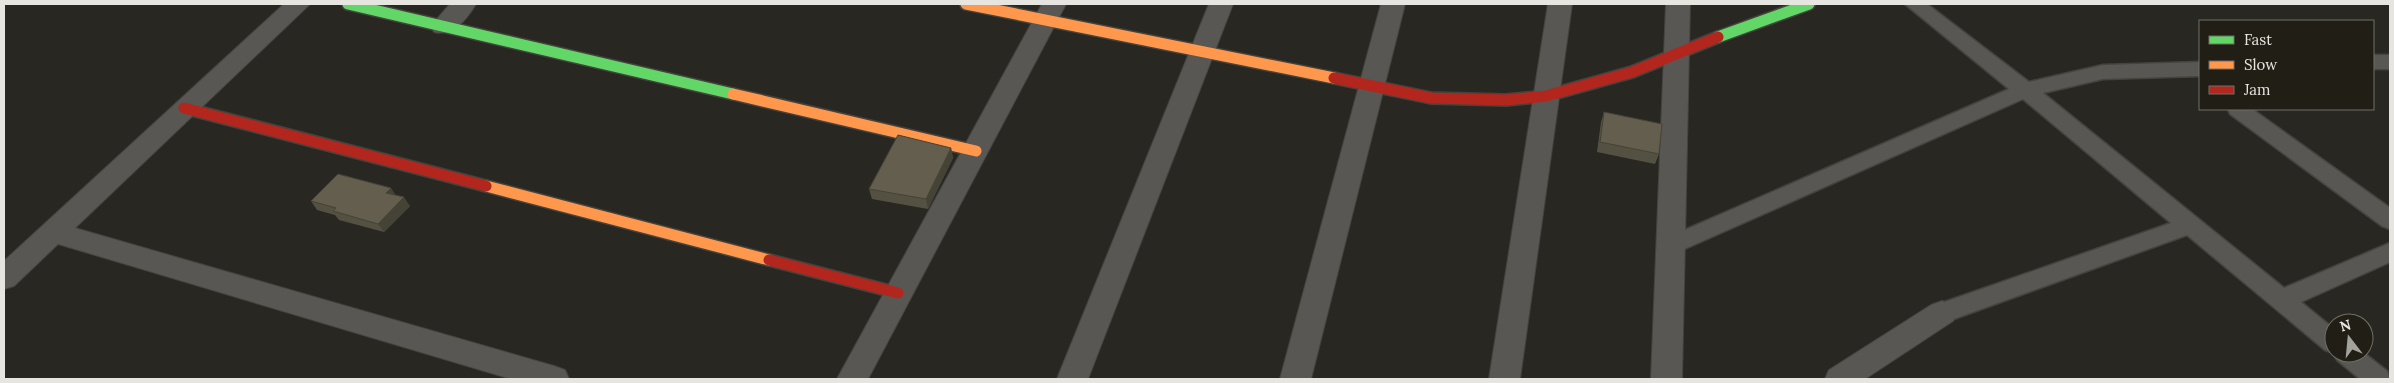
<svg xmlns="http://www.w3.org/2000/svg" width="2394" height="383" viewBox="0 0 2394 383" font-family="Lora,serif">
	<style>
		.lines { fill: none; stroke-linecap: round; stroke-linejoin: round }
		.lane-casing { stroke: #44433e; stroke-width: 3 }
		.street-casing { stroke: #44433e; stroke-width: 2 }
		.fast-casing { stroke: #44433e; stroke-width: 14 }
		.slow-casing { stroke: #44433e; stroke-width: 14 }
		.jam-casing { stroke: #44433e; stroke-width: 14 }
		.lane { fill: #585753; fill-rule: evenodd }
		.street { fill: #585753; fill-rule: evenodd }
		.fast { stroke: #63d668; stroke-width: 11 }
		.slow { stroke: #ff974d; stroke-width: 11 }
		.jam { stroke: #b3261e; stroke-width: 11 }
		.wall { fill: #555142 }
		.shaded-wall { fill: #454236 }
		.building { fill: #635e4d; stroke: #454236 }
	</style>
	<rect width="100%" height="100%" fill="#282722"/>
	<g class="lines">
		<g class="lane-casing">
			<g id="lane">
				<polygon points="1905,4 1927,4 2029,82 2103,65 2200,62 2200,76 2103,79 2043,93 2284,288 2390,243 2390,262 2301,302 2334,329 2334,353 2364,353 2387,371 2390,379 2360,379 2337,360 2334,353 2325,350 2187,235 1951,320 1942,323 1933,320 1930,313 1933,306 2171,223 2023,99 1680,251 1672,254 1664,251 1660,245 1664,239 2009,89"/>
				<rect x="2373" y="55" width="17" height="14"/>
				<polygon points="2228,109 2252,109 2390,208 2390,229 2382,226 2230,114"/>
			</g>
		</g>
		<g class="street-casing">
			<g id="street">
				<polygon points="284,4 310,4 75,228 554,366 565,370 569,379 511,379 58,244 14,286 4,289 4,261"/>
				<path d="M450,4h26c-9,15 -23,33 -42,28l-3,-6z"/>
				<polygon points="1042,4 1066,4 868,379 837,379"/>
				<polygon points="1209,4 1233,4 1088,379 1057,379"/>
				<polygon points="1381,4 1405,4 1311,379 1280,379"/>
				<polygon points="1548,4 1572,4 1520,379 1489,379"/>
				<polygon points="1666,4 1690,4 1682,379 1651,379"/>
				<polygon points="1942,301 1953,305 1957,313 1953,321 1865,379 1825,379 1829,370 1931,305"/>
			</g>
		</g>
		<g class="fast-casing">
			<g id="fast">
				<polyline points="348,4 733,94"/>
				<polyline points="1718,37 1809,4"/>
			</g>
		</g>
		<g class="slow-casing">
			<g id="slow">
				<polyline points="966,4 1334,78"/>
				<polyline points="733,94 976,151"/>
				<polyline points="486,186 769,260"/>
			</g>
		</g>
		<g class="jam-casing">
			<g id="jam">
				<polyline points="1334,78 1431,98 1506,100 1546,96 1632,72 1718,37"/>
				<polyline points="184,108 486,186"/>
				<polyline points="769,260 898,293"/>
			</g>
		</g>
		<use href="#lane" class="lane"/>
		<use href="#street" class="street"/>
		<use href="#fast" class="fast"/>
		<use href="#slow" class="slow"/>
		<use href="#jam" class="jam"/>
	</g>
	<g class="wall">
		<polygon points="1604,112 1659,154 1655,164 1597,152 1601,122"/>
		<polygon points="951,148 953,158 928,209 872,199 869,189"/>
		<polygon points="396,195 410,206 384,232 339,220 335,215 317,210 311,201"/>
	</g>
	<g class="shaded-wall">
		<polygon points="951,148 953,158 928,209 926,199"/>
		<polygon points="391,188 397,197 386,193"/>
		<polygon points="404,197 410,206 384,232 378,224"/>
	</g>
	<g class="building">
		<polygon points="1604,112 1662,124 1659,154 1600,142"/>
		<polygon points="898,135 951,148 926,199 869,189"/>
		<polygon points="338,174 391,188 386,193 404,197 378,224 333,211 336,208 311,201"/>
	</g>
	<rect width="2394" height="383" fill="none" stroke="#e7e5df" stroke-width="10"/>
	<rect x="2199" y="20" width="175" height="90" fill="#211e16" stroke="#706e66"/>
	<rect x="2209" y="36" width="25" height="8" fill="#63d668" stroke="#706e66"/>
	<text x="2244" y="45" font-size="15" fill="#e7e5df">Fast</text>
	<rect x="2209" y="61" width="25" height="8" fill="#ff974d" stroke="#706e66"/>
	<text x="2244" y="70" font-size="15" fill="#e7e5df">Slow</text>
	<rect x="2209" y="86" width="25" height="8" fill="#b3261e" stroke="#706e66"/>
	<text x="2244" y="95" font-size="15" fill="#e7e5df">Jam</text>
	<g transform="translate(2349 338) rotate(344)"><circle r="24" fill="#211e16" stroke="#706e66"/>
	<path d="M0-4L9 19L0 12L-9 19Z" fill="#a4a29d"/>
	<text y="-8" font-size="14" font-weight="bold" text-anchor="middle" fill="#e7e5df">N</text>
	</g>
</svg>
